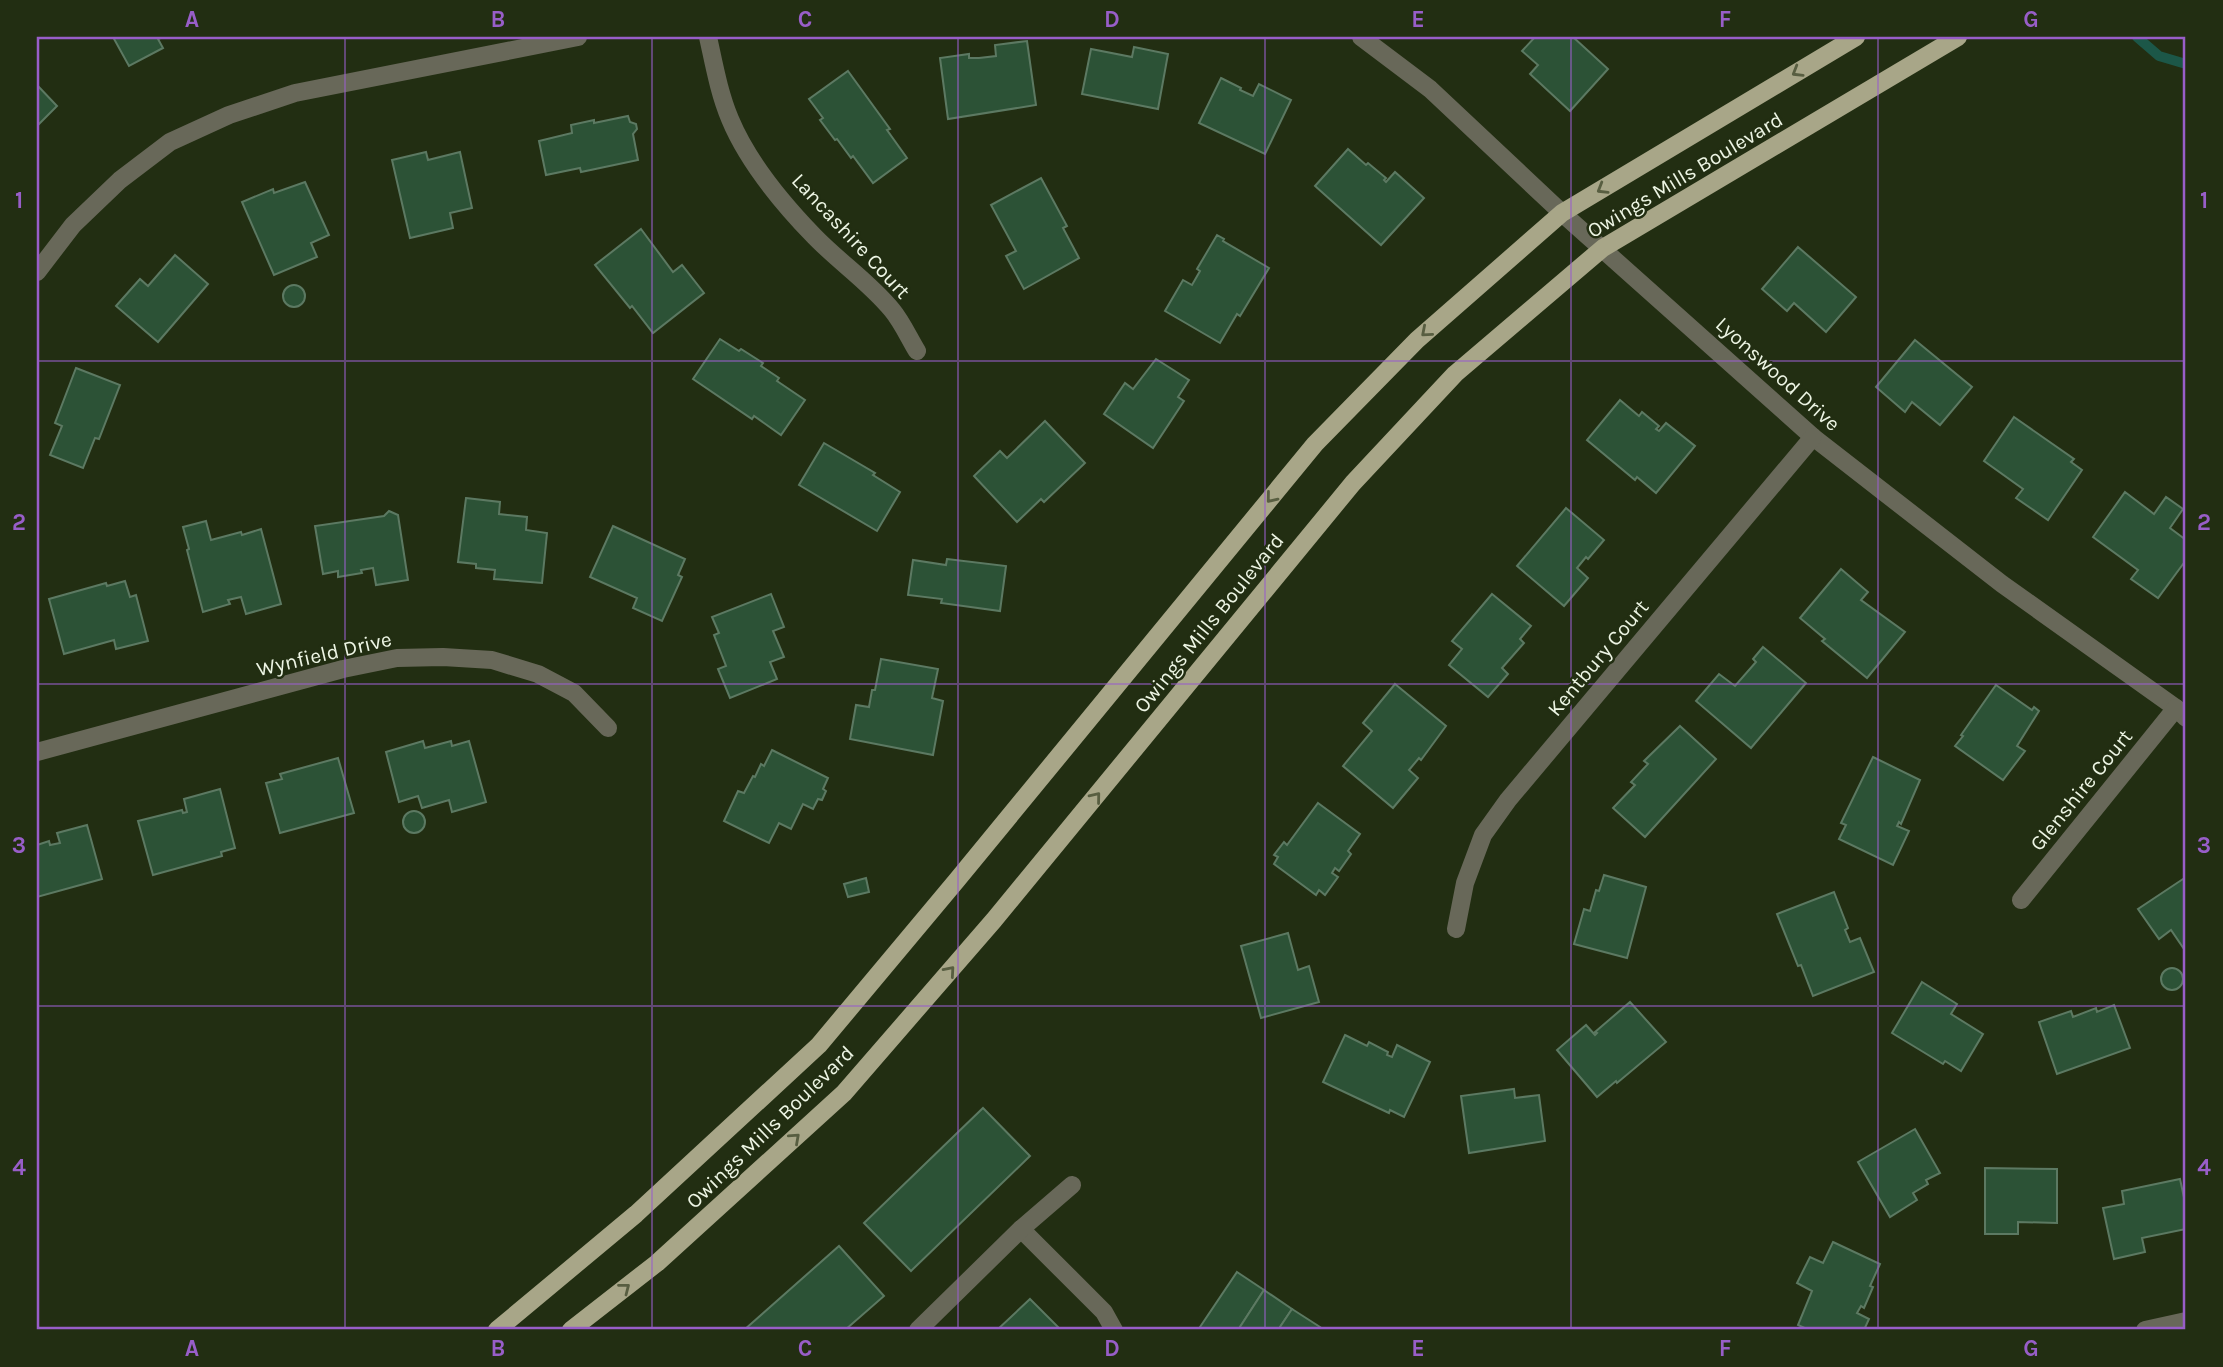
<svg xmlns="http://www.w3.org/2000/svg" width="2223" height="1367" viewBox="0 0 2223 1367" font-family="Karla,sans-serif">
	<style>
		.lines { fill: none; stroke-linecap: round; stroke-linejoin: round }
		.stream { stroke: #1c5748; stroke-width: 10 }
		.building { fill: #2c5236; stroke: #5c7962; stroke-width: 2 }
		.minor { stroke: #686859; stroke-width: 18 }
		.major { stroke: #a8a688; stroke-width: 18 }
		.oneway { stroke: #585e41 }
		.grid { fill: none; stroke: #985ec8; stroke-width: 2; stroke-opacity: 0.55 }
		.labels { text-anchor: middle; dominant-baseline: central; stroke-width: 5; stroke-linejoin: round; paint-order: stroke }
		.street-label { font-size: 21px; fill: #edf5e4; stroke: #222e12 }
		.neatline { fill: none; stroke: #985ec8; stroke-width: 2.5 }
		.grid-label { font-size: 23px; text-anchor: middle; font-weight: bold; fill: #985ec8 }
	</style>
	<rect width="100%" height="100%" fill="#222e12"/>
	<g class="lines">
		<polyline class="stream" points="2137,37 2159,56 2186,64"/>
	</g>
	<g class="building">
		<polygon points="113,37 163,37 158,39 163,48 129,66"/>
		<polygon points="1535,37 1573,37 1608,69 1570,111 1530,74 1538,65 1522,51"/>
		<polygon points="1027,41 1036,105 948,119 940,58 969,54 969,58 979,58 996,56 995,45"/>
		<polygon points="1134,47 1168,54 1158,109 1082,94 1091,49 1132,57"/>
		<polygon points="848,71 890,129 887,130 907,158 873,183 853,156 851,158 837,139 835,140 820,120 823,118 809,99"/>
		<polygon points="1221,78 1241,88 1240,90 1253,96 1259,84 1291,100 1265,154 1199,123"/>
		<polygon points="37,85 57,106 37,126"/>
		<polygon points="628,116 630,122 636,124 637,129 633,134 638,160 581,172 580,168 546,175 539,141 572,133 571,125 594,120 594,123"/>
		<polygon points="1348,149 1366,165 1368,163 1386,178 1384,180 1386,182 1395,172 1424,198 1381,245 1315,186"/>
		<polygon points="426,152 428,160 460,152 472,208 450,213 453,228 410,238 392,160"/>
		<polygon points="1041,178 1067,226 1063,228 1079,258 1024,289 1006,256 1016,251 991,205"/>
		<polygon points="305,182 329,235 311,243 317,257 274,275 242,202 273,189 274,193"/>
		<polygon points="641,229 673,272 682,265 704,293 653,333 632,306 630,308 595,265"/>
		<polygon points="1217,235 1224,239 1223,241 1269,268 1240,316 1237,314 1220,343 1165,311 1183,280 1192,285 1200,271 1197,269"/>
		<polygon points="1798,247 1856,297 1826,332 1794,303 1787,311 1762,289"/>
		<polygon points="175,255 208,284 158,342 116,306 140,279 148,286"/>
		<circle cx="294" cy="296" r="11"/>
		<polygon points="720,339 739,351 741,349 763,363 761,366 779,378 777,381 805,400 781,435 754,416 752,419 693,379"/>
		<polygon points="1915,340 1972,387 1940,425 1912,402 1905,412 1876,387"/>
		<polygon points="1156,359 1189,380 1178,397 1184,401 1153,448 1104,414 1125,383 1133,389"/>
		<polygon points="76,368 120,385 99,439 95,438 83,468 50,455 62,426 55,423"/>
		<polygon points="1620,400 1639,416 1642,412 1659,426 1656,429 1659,431 1666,423 1695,446 1656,493 1637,477 1635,480 1587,440"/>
		<polygon points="2014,417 2074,459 2071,462 2082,470 2048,520 2016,498 2023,489 1984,461"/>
		<polygon points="1045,421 1085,463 1044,502 1041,499 1017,522 974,476 1000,451 1007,458"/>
		<polygon points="824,443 875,473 873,475 900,492 877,531 799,485"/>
		<polygon points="2125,492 2154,514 2166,497 2183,509 2170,528 2186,540 2186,560 2158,598 2131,579 2138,570 2093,537"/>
		<polygon points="466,498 500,502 499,514 527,517 526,530 547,533 542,583 494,579 495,570 476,568 476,564 458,562"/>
		<polygon points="1566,508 1604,540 1588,559 1586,557 1577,568 1588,578 1564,606 1517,566"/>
		<polygon points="389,511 398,515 408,580 376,585 373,568 361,570 362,573 338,577 338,571 323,574 315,526 384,516"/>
		<polygon points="206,521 211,540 241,532 242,535 261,529 281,604 246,614 241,597 228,600 230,604 203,612 187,550 189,549 183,527"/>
		<polygon points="613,526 685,559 678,575 682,577 662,621 633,608 637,598 590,577"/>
		<polygon points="947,559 1006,566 1000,611 941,603 942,599 908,595 913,560 946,565"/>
		<polygon points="1841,569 1868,592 1861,600 1905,632 1867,678 1822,641 1825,639 1800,618"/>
		<polygon points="125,581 130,597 136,595 148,641 116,649 114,640 64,654 49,599 106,583 107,586"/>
		<polygon points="771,594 784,627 773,631 784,657 770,662 777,679 730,698 718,669 726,666 714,635 719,633 712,617"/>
		<polygon points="1492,594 1531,626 1520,639 1524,643 1502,668 1508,674 1488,697 1449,665 1462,649 1452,641"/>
		<polygon points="1763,647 1806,683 1751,748 1696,701 1719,674 1735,686 1756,662 1753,659"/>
		<polygon points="881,659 938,669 932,698 943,701 933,755 850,739 856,705 869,707 872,690 875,690"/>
		<polygon points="1395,684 1446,726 1421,760 1419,758 1409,770 1418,778 1393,808 1343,766 1372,731 1363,723"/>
		<polygon points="1996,685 2032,710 2034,707 2039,711 2017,746 2025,751 2003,780 1955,746 1963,736 1961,735"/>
		<polygon points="1680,726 1716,759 1645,837 1613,808 1635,785 1631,782 1648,764 1644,761"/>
		<polygon points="423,741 425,748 451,741 452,746 469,741 486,802 452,812 449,800 422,808 418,796 399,802 386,752"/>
		<polygon points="772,750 828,778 823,789 826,791 822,800 818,799 813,809 803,804 791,829 779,823 769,843 724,821 738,791 744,793 753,776 755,777 761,764 764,766"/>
		<polygon points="1873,757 1920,780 1901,824 1899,822 1897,826 1909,831 1893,865 1839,839 1846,825 1841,823"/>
		<polygon points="338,758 354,813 280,833 266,783 282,779 280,774"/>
		<polygon points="220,789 235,848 221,852 222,856 153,875 138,821 182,810 183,813 187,812 184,799"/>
		<polygon points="1318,803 1360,834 1348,851 1351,854 1339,871 1335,868 1332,873 1338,877 1325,895 1319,890 1316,895 1274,864 1278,857 1274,855 1284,842 1287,845"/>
		<circle cx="414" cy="822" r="11"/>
		<polygon points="87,825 102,879 37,897 37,845 49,841 50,845 60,843 57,833"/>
		<polygon points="1604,875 1646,887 1627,958 1574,944 1584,909 1590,911 1596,890 1599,891"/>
		<polygon points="2186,877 2186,952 2171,930 2159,939 2138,909"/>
		<polygon points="866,878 869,892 848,897 844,884"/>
		<polygon points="1834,892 1848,928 1845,930 1850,942 1860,938 1874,972 1813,996 1801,965 1798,966 1777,914"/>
		<polygon points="1288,933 1298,970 1309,966 1319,1002 1261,1018 1241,946"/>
		<circle cx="2172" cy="979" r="11"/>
		<polygon points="1922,982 1957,1004 1951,1014 1983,1034 1961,1071 1945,1061 1943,1064 1892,1033"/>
		<polygon points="1630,1002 1666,1042 1617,1083 1616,1081 1597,1097 1557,1050 1586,1025 1595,1035 1597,1033 1595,1032"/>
		<polygon points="2114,1005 2130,1048 2057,1074 2039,1022 2071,1011 2073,1017 2096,1008 2097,1012"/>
		<polygon points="1345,1035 1367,1046 1369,1042 1388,1052 1387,1055 1392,1057 1397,1045 1430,1062 1404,1117 1390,1110 1389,1113 1323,1082"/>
		<polygon points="1514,1089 1515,1098 1539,1095 1545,1141 1469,1153 1461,1096"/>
		<polygon points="983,1108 1030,1156 911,1271 864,1223"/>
		<polygon points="1915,1129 1940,1173 1926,1180 1928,1184 1913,1193 1917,1200 1890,1217 1858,1162"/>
		<polygon points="1985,1168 2057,1169 2057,1223 2018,1222 2018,1234 1985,1234"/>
		<polygon points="2180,1179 2186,1207 2186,1229 2142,1238 2145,1252 2114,1259 2103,1208 2124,1204 2122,1191"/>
		<polygon points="1833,1242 1880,1264 1870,1286 1873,1287 1864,1308 1861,1306 1857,1313 1869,1319 1864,1330 1809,1330 1798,1325 1812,1291 1797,1283 1810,1257 1823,1263"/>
		<polygon points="839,1246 884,1296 845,1330 744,1330"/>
		<polygon points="1237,1272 1264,1290 1238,1330 1198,1330"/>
		<polygon points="1264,1290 1292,1309 1278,1330 1238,1330"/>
		<polygon points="1030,1299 1061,1330 997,1330"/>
		<polygon points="1292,1309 1320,1327 1318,1330 1278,1330"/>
	</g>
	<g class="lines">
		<g class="minor">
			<path d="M708,37c6,27 11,56 22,82 17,41 53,85 84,117 25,26 55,46 78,74 10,12 17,28 25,41"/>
			<polyline points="1361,37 1430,89 1562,213 1813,437 2002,584 2176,708 2186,718"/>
			<polyline points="37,272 73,225 120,180 170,142 229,115 295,93 578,37"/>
			<polyline points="37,752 343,669 397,658 443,657 492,660 538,674 574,693 608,728"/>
			<polyline points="2021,900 2176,708"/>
			<polyline points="1456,929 1465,883 1483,835 1508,800 1813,437"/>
			<polyline points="1021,1229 1104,1312 1114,1330"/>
			<polyline points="918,1330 1021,1229 1072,1185"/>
			<polyline points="2145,1330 2186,1321"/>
		</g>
		<g class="major">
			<polyline points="497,1330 636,1214 819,1045 957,880 1315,444 1417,340 1562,213 1856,37"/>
			<polyline points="571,1330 657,1263 844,1093 994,920 1353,483 1455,374 1603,248 1958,37"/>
		</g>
	</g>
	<defs><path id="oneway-chevron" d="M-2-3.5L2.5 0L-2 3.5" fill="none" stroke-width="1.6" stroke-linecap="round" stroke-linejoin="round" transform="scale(1.75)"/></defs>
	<g class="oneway">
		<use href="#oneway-chevron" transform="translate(1797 72) rotate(149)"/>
		<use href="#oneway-chevron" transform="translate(1602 189) rotate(149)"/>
		<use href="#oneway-chevron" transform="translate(1426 332) rotate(139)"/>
		<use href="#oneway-chevron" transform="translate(1271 498) rotate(129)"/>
		<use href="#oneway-chevron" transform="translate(1096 797) rotate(-51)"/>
		<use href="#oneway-chevron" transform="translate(950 971) rotate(-49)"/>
		<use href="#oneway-chevron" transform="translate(795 1138) rotate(-42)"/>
		<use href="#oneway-chevron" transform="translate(625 1288) rotate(-38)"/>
	</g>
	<path class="grid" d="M345,37v1293M652,37v1293M958,37v1293M1265,37v1293M1571,37v1293M1878,37v1293M37,361h2149M37,684h2149M37,1006h2149"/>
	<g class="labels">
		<g class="street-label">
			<text transform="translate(1685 175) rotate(-31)">Owings Mills Boulevard</text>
			<text transform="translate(851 236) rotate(47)">Lancashire Court</text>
			<text transform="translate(1778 374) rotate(42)">Lyonswood Drive</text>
			<text transform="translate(1209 623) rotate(-51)">Owings Mills Boulevard</text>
			<text transform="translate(324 654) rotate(-13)">Wynfield Drive</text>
			<text transform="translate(1598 658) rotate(-50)">Kentbury Court</text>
			<text transform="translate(2081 790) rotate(-51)">Glenshire Court</text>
			<text transform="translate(770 1127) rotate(-44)">Owings Mills Boulevard</text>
		</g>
	</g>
	<rect width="2223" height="1367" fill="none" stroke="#222e12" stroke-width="77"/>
	<rect x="38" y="38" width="2146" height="1290" class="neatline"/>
	<g class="grid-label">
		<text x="192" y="27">A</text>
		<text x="498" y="27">B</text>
		<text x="805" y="27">C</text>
		<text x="1112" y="27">D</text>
		<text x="1418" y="27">E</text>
		<text x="1725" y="27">F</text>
		<text x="2031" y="27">G</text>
		<text x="19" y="208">1</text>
		<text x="2204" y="208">1</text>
		<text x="19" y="530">2</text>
		<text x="2204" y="530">2</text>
		<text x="19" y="853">3</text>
		<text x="2204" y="853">3</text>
		<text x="19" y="1175">4</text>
		<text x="2204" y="1175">4</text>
		<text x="192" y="1356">A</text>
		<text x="498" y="1356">B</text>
		<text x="805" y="1356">C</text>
		<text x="1112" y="1356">D</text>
		<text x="1418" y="1356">E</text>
		<text x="1725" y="1356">F</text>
		<text x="2031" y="1356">G</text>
	</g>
</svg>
